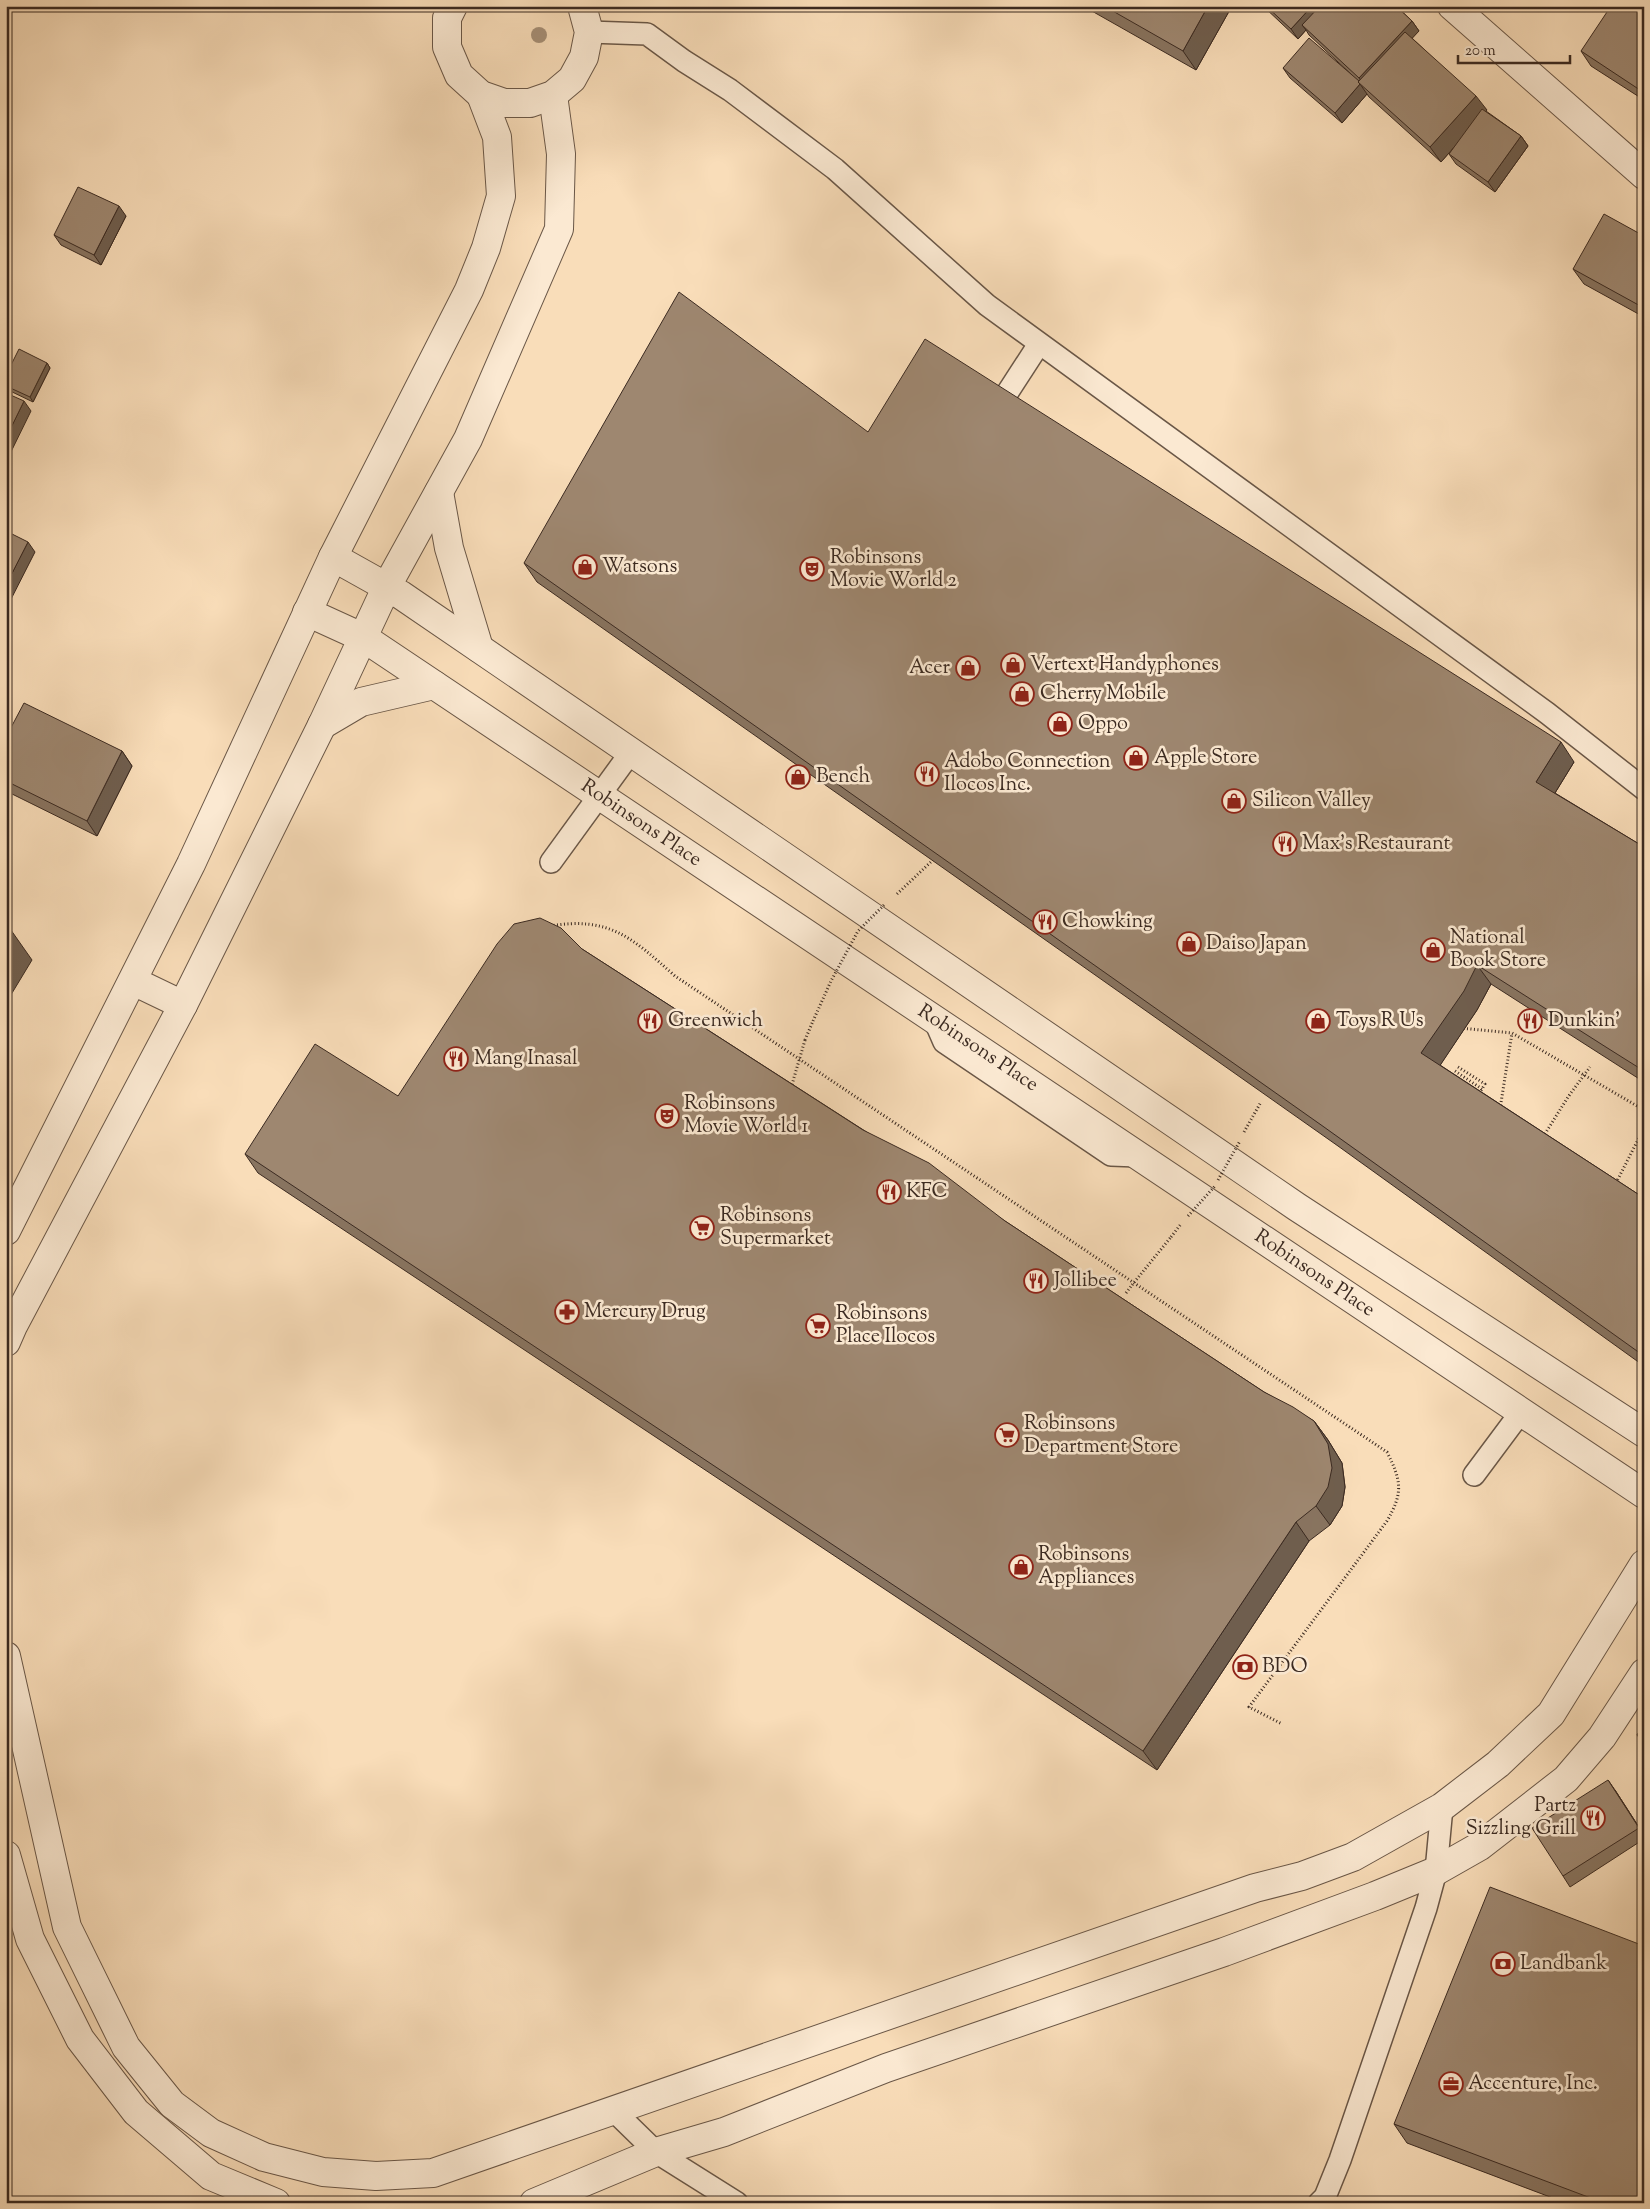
<svg xmlns="http://www.w3.org/2000/svg" width="1650" height="2209" viewBox="0 0 1650 2209" font-family="'Sorts Mill Goudy',serif">
	<style>
		.lines { fill: none; stroke-linecap: round; stroke-linejoin: round }
		.service-casing { stroke: #6a5747; stroke-width: 24 }
		.minor-casing { stroke: #6a5747; stroke-width: 30 }
		.tertiary-casing { stroke: #6a5747; stroke-width: 30 }
		.path { stroke: #3b2a21; stroke-width: 3; stroke-dasharray: 1 2.5; stroke-linecap: butt }
		.service { stroke: #fbe9d2; stroke-width: 21 }
		.minor { stroke: #fbe9d2; stroke-width: 28 }
		.tertiary { stroke: #fbe9d2; stroke-width: 28 }
		.path-bridge { stroke: #3b2a21; stroke-width: 3; stroke-dasharray: 1 2.5; stroke-linecap: butt }
		.tree { fill: #a68f76 }
		.wall { fill: #887460; stroke: #3b2a21 }
		.shaded-wall { fill: #6f5e4e; stroke: #3b2a21 }
		.building { fill: #9e8770; stroke: #3b2a21 }
		.labels { text-anchor: middle; dominant-baseline: central; stroke-width: 5; stroke-linejoin: round; paint-order: stroke }
		.poi-label { font-size: 20px; fill: #3b2a21; stroke: #fbe9d2; text-anchor: start }
		.street-label { font-size: 20px; fill: #3b2a21; stroke: #fbe9d2 }
	</style>
	<rect width="100%" height="100%" fill="#f9ddb9"/>
	<filter id="stains"><feTurbulence type="fractalNoise" baseFrequency=".004" numOctaves="4"/><feColorMatrix values="0 0 0 0 .2 0 0 0 0 .09 0 0 0 0 .02 0 0 0 .5 -.17"/></filter>
	<radialGradient id="worn" r=".72"><stop offset=".6" stop-color="#630" stop-opacity="0"/><stop offset="1" stop-color="#630" stop-opacity=".3"/></radialGradient>
	<g class="lines">
		<g class="service-casing">
			<g id="service">
				<polyline points="589,32 647,34 684,61 730,90 835,169 987,305 1547,713 1644,789"/>
				<polyline points="993,415 1039,344"/>
				<polyline points="551,862 631,752"/>
				<polyline points="934,1019 944,1042 1111,1155 1138,1156"/>
				<polyline points="1474,1475 1521,1412"/>
				<polyline points="614,2111 656,2152 737,2203"/>
				<polyline points="1319,2203 1325,2197 1340,2160 1426,1908 1436,1871 1442,1807"/>
			</g>
		</g>
		<g class="minor-casing">
			<polyline id="minor" points="1452,6 1644,175"/>
		</g>
		<g class="tertiary-casing">
			<g id="tertiary">
				<polyline points="453,6 447,18 447,47 459,75 481,95 504,103 530,103 553,95 572,79 584,57 589,32 582,6"/>
				<polyline points="439,492 449,548 479,648"/>
				<polyline points="333,557 401,595 1297,1207 1644,1433"/>
				<path id="s1" d="M307,612l57,26 1280,856"/>
				<polyline points="322,725 361,702 434,685"/>
				<polyline points="133,981 183,1005"/>
				<polyline points="6,1231 191,864 333,557 469,290 486,248 501,196 497,137 481,95"/>
				<polyline points="6,1342 13,1326 183,1005 322,725 387,586 468,439 559,229 561,154 553,95"/>
				<polyline points="6,1656 67,1927 126,2047 172,2104 211,2133 264,2157 323,2172 376,2176 433,2173 1255,1888 1302,1876 1353,1857 1442,1807 1498,1764 1551,1714 1644,1564"/>
				<polyline points="6,1855 30,1939 80,2039 136,2112 211,2176 276,2203"/>
				<polyline points="534,2203 656,2152 724,2132 886,2068 1224,1952 1375,1896 1436,1871 1480,1846 1566,1779 1602,1737 1644,1673"/>
			</g>
		</g>
		<g class="path">
			<polyline points="897,894 934,859"/>
			<path d="M550,926c60,-10 82,12 125,50l712,476c15,30 16,41 0,69l-138,186 33,17"/>
			<polyline points="1460,1028 1512,1033 1644,1110"/>
			<polyline points="805,1040 813,1021"/>
			<polyline points="1458,1067 1485,1084 1479,1094"/>
			<polyline points="1455,1071 1482,1089"/>
			<polyline points="1500,1109 1512,1033"/>
			<polyline points="1244,1132 1261,1102"/>
			<polyline points="1616,1183 1644,1128"/>
			<polyline points="1171,1237 1181,1224"/>
			<polyline points="1126,1293 1132,1285"/>
		</g>
		<use href="#service" class="service"/>
		<use href="#minor" class="minor"/>
		<use href="#tertiary" class="tertiary"/>
		<g class="path-bridge">
			<polyline points="813,1021 831,981 858,931 884,905"/>
			<polyline points="791,1088 805,1040"/>
			<polyline points="1543,1137 1568,1097 1590,1067"/>
			<polyline points="1218,1180 1240,1141"/>
			<polyline points="1188,1216 1215,1186"/>
			<polyline points="1132,1285 1171,1237"/>
		</g>
	</g>
	<circle class="tree" cx="539" cy="35" r="8"/>
	<g class="wall">
		<polygon points="1083,6 1232,6 1196,70"/>
		<polygon points="1263,6 1396,6 1412,21 1419,31 1412,38 1487,110 1486,111 1521,136 1528,146 1495,192 1456,164 1449,154 1455,146 1441,162 1369,97 1367,94 1342,123 1290,78 1283,68 1352,75 1309,35 1306,30 1298,39"/>
		<polygon points="1644,6 1644,100 1591,66 1581,51"/>
		<polygon points="126,216 101,265 61,245 54,235"/>
		<polygon points="1644,236 1644,317 1584,284 1573,269"/>
		<polygon points="47,363 50,368 33,402 6,389 6,386"/>
		<polygon points="868,432 1574,762 1555,793 1644,847 1644,1082 1491,984 1477,1010 1440,1065 1644,1198 1644,1366 1338,1146 537,582 524,563"/>
		<polygon points="6,737 122,751 132,766 97,836 6,791"/>
		<polygon points="582,949 1005,1221 1264,1392 1314,1421 1328,1440 1342,1463 1345,1487 1342,1506 1330,1525 1309,1541 1157,1770 258,1173 245,1154 398,1096"/>
		<polygon points="1644,1725 1644,1744 1637,1735"/>
		<polygon points="1615,1790 1644,1835 1644,1839 1570,1887 1563,1876"/>
		<polygon points="1394,2124 1644,2203 1566,2203 1407,2143"/>
	</g>
	<g class="shaded-wall">
		<polygon points="1208,6 1232,6 1196,70 1183,51"/>
		<polygon points="1312,6 1329,6 1302,25 1306,30 1298,39 1291,29"/>
		<polygon points="1412,21 1419,31 1366,88 1359,78"/>
		<polygon points="1360,84 1367,94 1342,123 1335,113"/>
		<polygon points="1644,84 1644,96 1640,90"/>
		<polygon points="1476,96 1487,110 1441,162 1430,147"/>
		<polygon points="1521,136 1528,146 1495,192 1488,182"/>
		<polygon points="119,206 126,216 101,265 94,255"/>
		<polygon points="6,325 10,330 6,337"/>
		<polygon points="47,363 50,368 33,402 30,397"/>
		<polygon points="24,401 31,411 6,462 6,438"/>
		<polygon points="28,542 35,552 6,609 6,585"/>
		<polygon points="1561,742 1574,762 1550,801 1536,782"/>
		<polygon points="122,751 132,766 97,836 87,821"/>
		<polygon points="6,923 32,960 6,1003"/>
		<polygon points="1477,965 1491,984 1477,1010 1435,1073 1421,1053"/>
		<polygon points="1314,1421 1328,1440 1342,1463 1345,1487 1342,1506 1330,1525 1316,1506"/>
		<polygon points="1296,1522 1309,1541 1157,1770 1143,1751"/>
		<polygon points="1608,1780 1615,1790 1644,1835 1639,1828"/>
	</g>
	<g class="building">
		<polygon points="1104,6 1208,6 1183,51"/>
		<polygon points="1266,6 1312,6 1291,29"/>
		<polygon points="1320,6 1396,6 1412,21 1359,78 1302,25"/>
		<polygon points="1611,6 1644,6 1644,84 1640,90 1581,51"/>
		<polygon points="1405,32 1476,96 1430,147 1358,82"/>
		<polygon points="1309,38 1359,81 1358,82 1360,84 1335,113 1283,68"/>
		<polygon points="1482,109 1521,136 1488,182 1449,154"/>
		<polygon points="78,187 119,206 94,255 54,235"/>
		<polygon points="1604,214 1644,236 1644,308 1573,269"/>
		<polygon points="679,292 868,432 925,339 1561,742 1536,782 1644,847 1644,1071 1609,1049 1477,965 1464,991 1421,1053 1644,1198 1644,1356 1324,1127 524,563"/>
		<polygon points="19,349 47,363 30,397 6,386 6,375"/>
		<polygon points="6,393 24,401 6,438"/>
		<polygon points="6,531 28,542 6,585"/>
		<polygon points="24,703 122,751 87,821 6,781 6,737"/>
		<polygon points="540,918 561,928 582,949 863,1130 929,1163 1005,1221 1264,1392 1293,1407 1314,1421 1328,1444 1332,1468 1328,1487 1316,1506 1296,1522 1143,1751 245,1154 315,1044 398,1096 497,944 514,924"/>
		<polygon points="1644,1725 1644,1739 1637,1735"/>
		<polygon points="1608,1780 1639,1828 1563,1876 1532,1828"/>
		<polygon points="1490,1887 1644,1946 1644,2203 1604,2203 1394,2124"/>
	</g>
	<defs>
		<g id="shop-ring" transform="scale(1.25)"><circle r="9.5" fill="#fbe9d2" stroke="#8f2418" stroke-width="1.5"/><path d="M-5-2.5h2.3a2.7 3.5 0 0 1 5.4 0H5L5.5 6h-11ZM-1.5-2.5h3a1.5 2.3 0 0 0-3 0Z" fill="#8f2418"/></g>
		<g id="theatre-ring" transform="scale(1.25)"><circle r="9.5" fill="#fbe9d2" stroke="#8f2418" stroke-width="1.5"/><path d="M-5-5.5Q0-4 5-5.5V0Q5 5 0 6Q-5 5-5 0ZM-3.3-2.5H-1v1.5H-3.3ZM1-2.5H3.3v1.5H1ZM-2.8 1Q0 5.5 2.8 1Z" fill="#8f2418"/></g>
		<g id="restaurant-ring" transform="scale(1.25)"><circle r="9.5" fill="#fbe9d2" stroke="#8f2418" stroke-width="1.5"/><path d="M-5-6h1v4h1v-4h1v4h1v-4h1v5L-1.5 .5V6h-2V.5L-5-1ZM5-6V6H3V1.5H1.5Q1.5-4 5-6Z" fill="#8f2418"/></g>
		<g id="supermarket-ring" transform="scale(1.25)"><circle r="9.5" fill="#fbe9d2" stroke="#8f2418" stroke-width="1.5"/><path d="M-6-5.5h2.5l.6 2H6L4.5 2H-2.5L-4.4-4H-6ZM-1.5 3.2a1.3 1.3 0 1 0 .1 0ZM3 3.2a1.3 1.3 0 1 0 .1 0Z" fill="#8f2418"/></g>
		<g id="pharmacy-ring" transform="scale(1.25)"><circle r="9.5" fill="#fbe9d2" stroke="#8f2418" stroke-width="1.5"/><path d="M-2-6h4v4h4v4h-4v4h-4v-4h-4v-4h4Z" fill="#8f2418"/></g>
		<g id="bank-ring" transform="scale(1.25)"><circle r="9.5" fill="#fbe9d2" stroke="#8f2418" stroke-width="1.5"/><path d="M-6-4H6V4H-6ZM0-2.3a2.3 2.3 0 1 0 0 4.6a2.3 2.3 0 1 0 0-4.6Z" fill="#8f2418"/></g>
		<g id="office-ring" transform="scale(1.25)"><circle r="9.5" fill="#fbe9d2" stroke="#8f2418" stroke-width="1.5"/><path d="M-6-3h4V-5.5h4V-3h4V5H-6ZM-1-4.5V-3h2v-1.5ZM-6 0V1H6V0Z" fill="#8f2418"/></g>
	</defs>
	<g fill-rule="evenodd">
		<use href="#shop-ring" x="585" y="567"/>
		<use href="#theatre-ring" x="812" y="569"/>
		<use href="#shop-ring" x="1013" y="665"/>
		<use href="#shop-ring" x="968" y="668"/>
		<use href="#shop-ring" x="1022" y="694"/>
		<use href="#shop-ring" x="1060" y="724"/>
		<use href="#shop-ring" x="1136" y="758"/>
		<use href="#restaurant-ring" x="927" y="774"/>
		<use href="#shop-ring" x="798" y="777"/>
		<use href="#shop-ring" x="1234" y="801"/>
		<use href="#restaurant-ring" x="1285" y="844"/>
		<use href="#restaurant-ring" x="1045" y="922"/>
		<use href="#shop-ring" x="1189" y="944"/>
		<use href="#shop-ring" x="1433" y="950"/>
		<use href="#restaurant-ring" x="650" y="1021"/>
		<use href="#shop-ring" x="1318" y="1021"/>
		<use href="#restaurant-ring" x="1530" y="1021"/>
		<use href="#restaurant-ring" x="456" y="1059"/>
		<use href="#theatre-ring" x="667" y="1116"/>
		<use href="#restaurant-ring" x="889" y="1192"/>
		<use href="#supermarket-ring" x="702" y="1228"/>
		<use href="#restaurant-ring" x="1036" y="1281"/>
		<use href="#pharmacy-ring" x="567" y="1312"/>
		<use href="#supermarket-ring" x="818" y="1326"/>
		<use href="#supermarket-ring" x="1007" y="1435"/>
		<use href="#shop-ring" x="1021" y="1567"/>
		<use href="#bank-ring" x="1245" y="1667"/>
		<use href="#restaurant-ring" x="1593" y="1818"/>
		<use href="#bank-ring" x="1503" y="1964"/>
		<use href="#office-ring" x="1451" y="2084"/>
	</g>
	<g class="labels">
		<g class="poi-label">
			<text x="830" y="558">Robinsons<tspan x="830" dy="23">Movie World 2</tspan></text>
			<text x="602" y="567">Watsons</text>
			<text x="1030" y="665">Vertext Handyphones</text>
			<text x="950" y="668" text-anchor="end">Acer</text>
			<text x="1040" y="694">Cherry Mobile</text>
			<text x="1078" y="724">Oppo</text>
			<text x="1154" y="758">Apple Store</text>
			<text x="944" y="762">Adobo Connection<tspan x="944" dy="23">Ilocos Inc.</tspan></text>
			<text x="816" y="777">Bench</text>
			<text x="1252" y="801">Silicon Valley</text>
			<text x="1302" y="844">Max's Restaurant</text>
			<text x="1062" y="922">Chowking</text>
			<text x="1450" y="938">National<tspan x="1450" dy="23">Book Store</tspan></text>
			<text x="1206" y="944">Daiso Japan</text>
			<text x="668" y="1021">Greenwich</text>
			<text x="1336" y="1021">Toys R Us</text>
			<text x="1548" y="1021">Dunkin'</text>
			<text x="474" y="1059">Mang Inasal</text>
			<text x="684" y="1104">Robinsons<tspan x="684" dy="23">Movie World 1</tspan></text>
			<text x="906" y="1192">KFC</text>
			<text x="720" y="1216">Robinsons<tspan x="720" dy="23">Supermarket</tspan></text>
			<text x="1054" y="1281">Jollibee</text>
			<text x="584" y="1312">Mercury Drug</text>
			<text x="836" y="1314">Robinsons<tspan x="836" dy="23">Place Ilocos</tspan></text>
			<text x="1024" y="1424">Robinsons<tspan x="1024" dy="23">Department Store</tspan></text>
			<text x="1038" y="1555">Robinsons<tspan x="1038" dy="23">Appliances</tspan></text>
			<text x="1262" y="1667">BDO</text>
			<text x="1576" y="1806" text-anchor="end">Partz<tspan x="1576" dy="23">Sizzling Grill</tspan></text>
			<text x="1520" y="1964">Landbank</text>
			<text x="1468" y="2084">Accenture, Inc.</text>
		</g>
		<g class="street-label">
			<text stroke="none"><textPath href="#s1" startOffset="396">Robinsons Place</textPath></text>
			<text stroke="none"><textPath href="#s1" startOffset="801">Robinsons Place</textPath></text>
			<text stroke="none"><textPath href="#s1" startOffset="1206">Robinsons Place</textPath></text>
		</g>
	</g>
	<rect width="1650" height="2209" fill="none" stroke="#f9ddb9" stroke-width="25"/>
	<rect x="8" y="8" width="1635" height="2194" fill="none" stroke="#3b2a21" stroke-width="2.5"/>
	<rect x="12" y="12" width="1625" height="2184" fill="none" stroke="#3b2a21"/>
	<path d="M1458 55v8h112v-8" fill="none" stroke="#3b2a21" stroke-width="2.5"/>
	<text x="1465" y="55" font-size="15" fill="#3b2a21" stroke="#fbe9d2" stroke-width="4" paint-order="stroke">20 m</text>
	<rect width="100%" height="100%" filter="url(#stains)"/>
	<rect width="100%" height="100%" fill="url(#worn)"/>
</svg>
